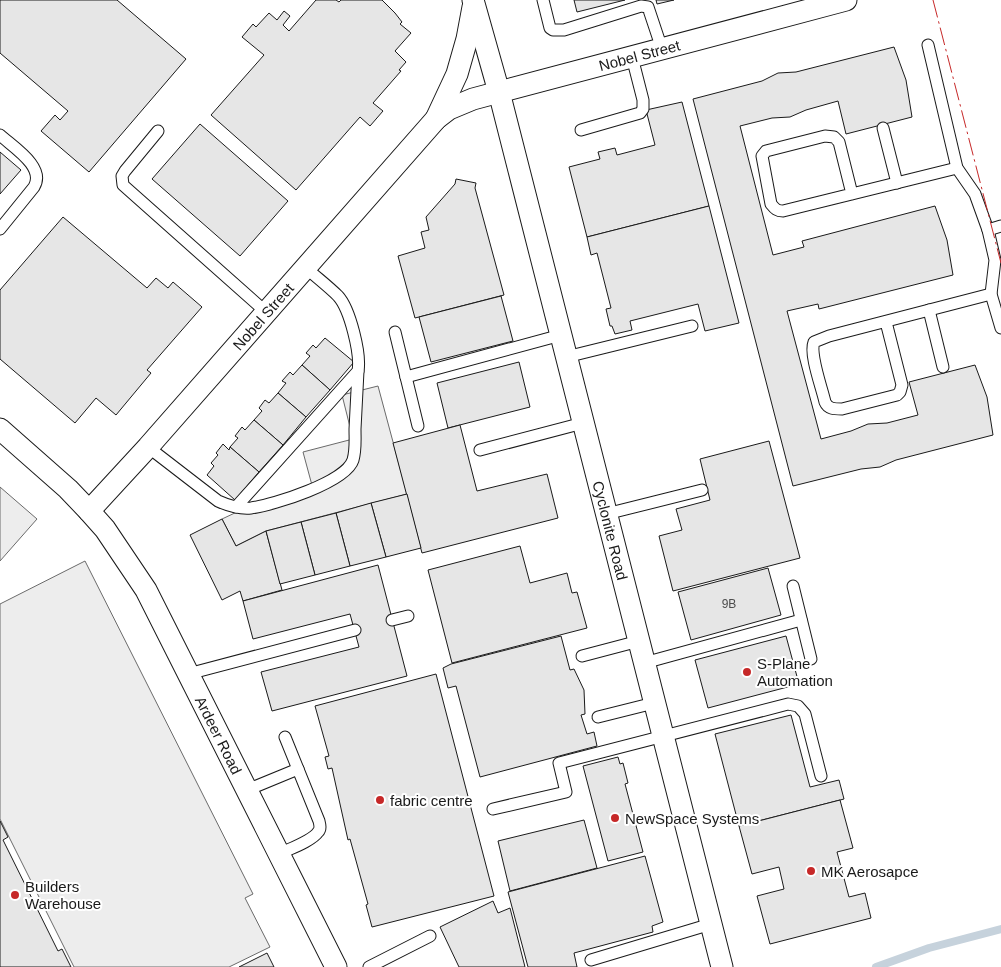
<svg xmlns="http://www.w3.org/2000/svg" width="1001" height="967" viewBox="0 0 1001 967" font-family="Helvetica,sans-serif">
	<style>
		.parking { fill: #ededed; stroke: #6a6a6a }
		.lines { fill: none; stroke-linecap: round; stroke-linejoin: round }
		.stream { stroke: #c6d2dc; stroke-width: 8 }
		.building { fill: #e6e6e6; stroke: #1a1a1a }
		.lane-casing { stroke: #1a1a1a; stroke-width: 13 }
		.street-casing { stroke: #1a1a1a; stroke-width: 23 }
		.lane { stroke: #fff; stroke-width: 11 }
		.street { stroke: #fff; stroke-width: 21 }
		.power { stroke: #c62828; stroke-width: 1; stroke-dasharray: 18 4 2.5 4; stroke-linecap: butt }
		.poi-dot { fill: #c62828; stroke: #fff; stroke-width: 2 }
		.labels { text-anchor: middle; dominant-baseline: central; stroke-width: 4; stroke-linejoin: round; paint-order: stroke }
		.number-label { font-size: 12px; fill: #4d4d4d }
		.street-label { font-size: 15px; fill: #1a1a1a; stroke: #fff }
		.poi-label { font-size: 15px; fill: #1a1a1a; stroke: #fff; text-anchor: start }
	</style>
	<rect width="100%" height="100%" fill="#fff"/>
	<g class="parking">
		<polygon points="378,386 407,494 266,531 236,546 222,519 254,504 313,489 303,452 353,439 342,395"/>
		<polygon points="0,487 37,519 0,561"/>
		<polygon points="85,561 253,894 245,898 270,947 229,967 74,967 0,819 0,604"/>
	</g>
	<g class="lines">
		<polyline class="stream" points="876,967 929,948 1001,929"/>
	</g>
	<g class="building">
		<polygon points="0,0 117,0 186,59 89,172 41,131 55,115 60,120 68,111 0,53"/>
		<polygon points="316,0 336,0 339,2 341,0 382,0 395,13 402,22 400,24 411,33 395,51 406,62 399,70 401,71 373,103 383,111 370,126 360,117 296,190 211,115 264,55 242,37 253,24 256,27 269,13 277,20 284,11 290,16 283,25 289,31"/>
		<polygon points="574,0 625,0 577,12"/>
		<polygon points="656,0 674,0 657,4"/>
		<polygon points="894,47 906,80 912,117 846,134 838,101 806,110 790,117 772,118 740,126 773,255 804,247 802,241 935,206 947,240 953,275 819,309 818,304 787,311 821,439 851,431 868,424 887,423 918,415 909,382 975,365 987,397 993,435 896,460 880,467 861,469 793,486 693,99 762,81 778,73 796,72"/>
		<polygon points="682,102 709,206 587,237 569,167 600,159 598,152 615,148 617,155 655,145 646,110"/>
		<polygon points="200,124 288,201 240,256 152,179"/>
		<polygon points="0,152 21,170 0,194"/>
		<polygon points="456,179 476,183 475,188 504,295 415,318 398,256 425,248 421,232 429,230 426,217 455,184"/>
		<polygon points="709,206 739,323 705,331 698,304 630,321 632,330 615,334 612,326 610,326 606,309 611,308 597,253 591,255 587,237"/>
		<polygon points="63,217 147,288 156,278 168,288 173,282 202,307 147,370 151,373 116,415 96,398 75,423 0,359 0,290"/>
		<polygon points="501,296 513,341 431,362 419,317"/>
		<polygon points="325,338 354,362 330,390 302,365 310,356 306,353 313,345 316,348"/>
		<polygon points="519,362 530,407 448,428 437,383"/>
		<polygon points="302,365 330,390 306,417 278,393 286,383 282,381 290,372 293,375"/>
		<polygon points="278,393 306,417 283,445 254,420 262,411 259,408 265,400 269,403"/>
		<polygon points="254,420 283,445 259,472 230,447 238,438 235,436 242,427 245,430"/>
		<polygon points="460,425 477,491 547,474 558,518 422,553 393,443"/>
		<polygon points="769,441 800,558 673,591 659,536 682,530 676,509 710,500 700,459"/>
		<polygon points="223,444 229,450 230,447 259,472 235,500 207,475 214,466 211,463 218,455 216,453"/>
		<polygon points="407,494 421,548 386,557 371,503"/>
		<polygon points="371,503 386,557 350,566 336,513"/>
		<polygon points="336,513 350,566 315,575 301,522"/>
		<polygon points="222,519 236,546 266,531 282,590 243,601 240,591 222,600 190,535"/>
		<polygon points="301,522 315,575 280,584 266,531"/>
		<polygon points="520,546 530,583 567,573 572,593 577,592 587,628 452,663 428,570"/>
		<polygon points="378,565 407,676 272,711 261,672 359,647 350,614 253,639 243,601"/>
		<polygon points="768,568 781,615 691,640 678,592"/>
		<polygon points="561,636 570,670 574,669 584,690 585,714 581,715 587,734 594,732 597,746 480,777 456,686 448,688 443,668 451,664"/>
		<polygon points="786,636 799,684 708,708 695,660"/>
		<polygon points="436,674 494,896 372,927 366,905 368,904 350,839 348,840 332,768 328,769 325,757 329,756 315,706"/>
		<polygon points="791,715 810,787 839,780 844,799 739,826 715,734"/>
		<polygon points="618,757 620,764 623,763 628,783 625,784 643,852 608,861 583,766"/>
		<polygon points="840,800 853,848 837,852 849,897 865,893 871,918 770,944 757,896 784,889 779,867 752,874 739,826"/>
		<polygon points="584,820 597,868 510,891 498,841"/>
		<polygon points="0,821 8,837 3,840 58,951 62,949 71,967 0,967"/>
		<polygon points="645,856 663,922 652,926 653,932 574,953 577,967 528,967 508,892"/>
		<polygon points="493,901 498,913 510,908 525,967 459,967 440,927"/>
		<polygon points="267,953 274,967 239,967"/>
	</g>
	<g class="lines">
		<g class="lane-casing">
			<g id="lane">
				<polyline points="543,0 550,28 553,30 564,30 641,6 648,7 662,49"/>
				<polyline points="928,45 957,168 975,194 988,230 995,260 991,294 1001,328"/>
				<polyline points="883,128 897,183"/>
				<polyline points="581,130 640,113 643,109 643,100 632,57"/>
				<polyline points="158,131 125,171 122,176 123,185 266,312"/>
				<path d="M0,135c13,12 46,32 34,52l-34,42"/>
				<path d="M852,194l-13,-52 -5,-5 -9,-1 -59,15 -4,5 9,48c4,5 6,7 12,7l174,-43"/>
				<polyline points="988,230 1001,226"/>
				<polyline points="929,310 943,367"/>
				<path d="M886,322l16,63 -2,7 -3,3 -55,14c-8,0 -14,0 -17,-7 -3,-14 -16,-48 -11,-60l15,-6 162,-42"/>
				<polyline points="395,332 418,426"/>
				<polyline points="566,357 692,326"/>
				<polyline points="406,377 561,335"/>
				<path d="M148,447l70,54c11,5 22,8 33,7 23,-3 95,-26 102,-48 3,-10 2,-21 2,-31 1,-19 2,-38 3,-58"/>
				<polyline points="480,450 583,423"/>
				<path d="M236,507l122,-136c3,-17 -8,-62 -20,-75 -10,-10 -22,-19 -33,-29"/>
				<polyline points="606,514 702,490"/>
				<polyline points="793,586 811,659"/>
				<polyline points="392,620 408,616"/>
				<polyline points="582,656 639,641"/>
				<polyline points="644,663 801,620"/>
				<polyline points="188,674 355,630"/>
				<polyline points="598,717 654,703"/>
				<polyline points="247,790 298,769"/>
				<polyline points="493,809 566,792 559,763 788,704 798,706 805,714 821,776"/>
				<path d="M279,854c10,-5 33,-13 39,-22 3,-3 2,-7 1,-11l-34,-84"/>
				<polyline points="591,960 711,924"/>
				<polyline points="369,967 430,936"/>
			</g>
		</g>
		<g class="street-casing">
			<g id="street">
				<path id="s1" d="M473,0l26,92 223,875"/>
				<polyline points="436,119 457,74 467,39 473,7"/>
				<path id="s2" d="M0,429l68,60 21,22 16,18 41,61 190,377"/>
				<path id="s3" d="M89,511l59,-64 288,-328 13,-10 24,-10 373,-99"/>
			</g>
		</g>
		<use href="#lane" class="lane"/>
		<use href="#street" class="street"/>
		<polyline class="power" points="933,0 1001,263"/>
	</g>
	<g class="poi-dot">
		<circle cx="747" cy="672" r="5"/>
		<circle cx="380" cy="800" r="5"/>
		<circle cx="615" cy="818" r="5"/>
		<circle cx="811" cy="871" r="5"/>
		<circle cx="15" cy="895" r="5"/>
	</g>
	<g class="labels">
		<g class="number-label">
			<text x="729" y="604">9B</text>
		</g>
		<g class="street-label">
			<text stroke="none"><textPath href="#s3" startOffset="738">Nobel Street</textPath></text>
			<text stroke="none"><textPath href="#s3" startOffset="261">Nobel Street</textPath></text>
			<text stroke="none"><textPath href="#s1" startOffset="548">Cyclonite Road</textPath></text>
			<text stroke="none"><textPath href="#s2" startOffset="381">Ardeer Road</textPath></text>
		</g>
		<g class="poi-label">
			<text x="757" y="663">S-Plane<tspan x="757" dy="17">Automation</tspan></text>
			<text x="390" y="800">fabric centre</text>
			<text x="625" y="818">NewSpace Systems</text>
			<text x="821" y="871">MK Aerosapce</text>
			<text x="25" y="886">Builders<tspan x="25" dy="17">Warehouse</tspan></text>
		</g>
	</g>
</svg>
